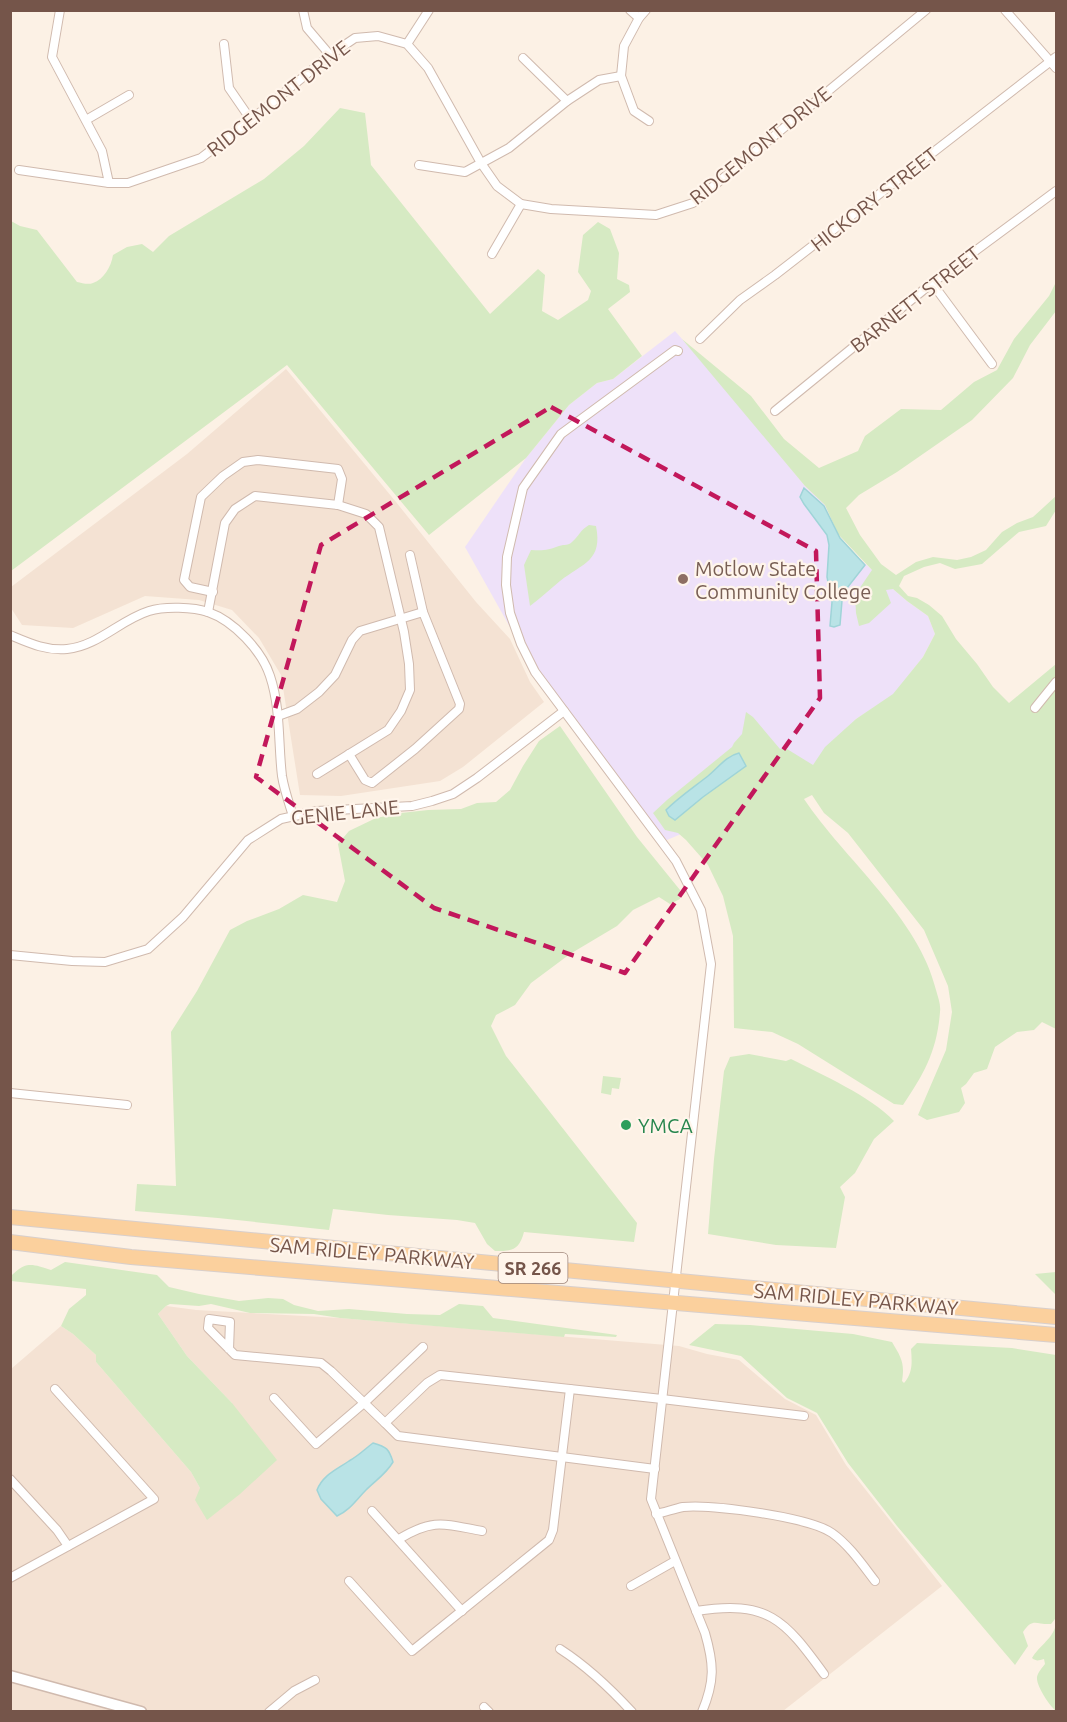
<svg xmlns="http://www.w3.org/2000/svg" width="1067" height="1722" viewBox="0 0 1067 1722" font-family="Ubuntu,sans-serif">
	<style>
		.residential { fill: #f4e2d3 }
		.education { fill: #eee1f9 }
		.green { fill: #d6eac3 }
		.water { fill: #b9e3e6; stroke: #9fd4d8; stroke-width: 1.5 }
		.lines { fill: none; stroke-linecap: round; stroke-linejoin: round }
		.minor-casing { stroke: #d0baae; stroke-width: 10 }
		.tertiary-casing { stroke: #d0baae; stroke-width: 13 }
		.primary-casing { stroke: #d8cfcc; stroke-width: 16 }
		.minor { stroke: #fff; stroke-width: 8 }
		.tertiary { stroke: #fff; stroke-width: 10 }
		.primary { stroke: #fbd09d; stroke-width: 14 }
		.marked { fill: none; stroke: #c2185b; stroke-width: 4.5; stroke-dasharray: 12 8; stroke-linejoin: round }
		.education-dot { fill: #8d6e63; stroke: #fff5eb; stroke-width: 2 }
		.leisure-dot { fill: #2e9e5b; stroke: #fff5eb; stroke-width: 2 }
		.labels { text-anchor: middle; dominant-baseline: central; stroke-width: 4.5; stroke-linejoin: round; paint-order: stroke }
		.shield { fill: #fff5eb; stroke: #9e857a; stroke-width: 1.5 }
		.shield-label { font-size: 18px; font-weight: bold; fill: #75554a }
		.street-label { font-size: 20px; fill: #75554a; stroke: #fff5eb }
		.education-label { font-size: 20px; fill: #785e54; stroke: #fff5eb; text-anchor: start }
		.leisure-label { font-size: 20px; fill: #27864d; stroke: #fff5eb; text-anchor: start }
	</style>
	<rect width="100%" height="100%" fill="#fcf1e5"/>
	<g class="residential">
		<polygon points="286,369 396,502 476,602 510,639 530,682 544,702 463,767 440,781 341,796 300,795 281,675 259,638 232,610 199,600 145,596 73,628 22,625 11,608 11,587 187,454"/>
		<polygon points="166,1306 196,1310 340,1318 679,1346 707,1354 739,1360 785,1399 816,1415 846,1465 942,1586 783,1711 11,1712 11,1369 61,1326 73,1334 96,1355 96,1362 191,1472 200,1488 207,1519 232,1403 187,1356 158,1314"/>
	</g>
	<polygon class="education" points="675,331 727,390 805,486 825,505 838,535 859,558 893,589 907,601 928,616 935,634 923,657 893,695 856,719 813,765 686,832 662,842 535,672 465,547 526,458 569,405 597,383 613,379"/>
	<g class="green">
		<path d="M340,108l25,5 6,52 119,149 48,-45 7,6 -3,36 16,9 30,-20 3,-9 -13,-19 5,-37 15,-13 12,7 9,24 -2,26 12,6 1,7 -22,17 34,47 -29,23 -16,4 -28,22 -43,53 -97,77 -142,-170 -276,206v-350l9,5 17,4 40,52c5,1 11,3 16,1 11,-4 18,-16 20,-28l14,-8 15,-3 11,8 16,-16 95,-57 40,-33z"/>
		<path d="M1056,282v29l-26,34 -17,33 -41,42 -75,52 -38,23 -13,13 14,27 21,29 15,11 20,-13 17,-5 24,3 14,-3 15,-7 16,-18 15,-9 16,-6 23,-21v14l-10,16 -27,6 -37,32 -27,5 -15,-6 -16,4 -20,9 -5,10 9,10 9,2 12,7 13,11 14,23 21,25 16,23 16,16 47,-39v365l-14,-7 -8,8 -17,2 -22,15 -8,22 -13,4 -8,11 -5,4 4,15 -6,9 -32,8 -9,-5 28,-65 6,-38 -4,-26 -24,-56 -76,-97 -24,-20 -12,-18 -8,4c40,60 115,119 132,191 2,7 5,15 4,22 -3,39 -16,62 -37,93l-9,-1 -96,-60 -26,-12 -38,-4 -1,-92 -10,-40 -15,-31 -22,-25 -8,-7 -13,-3 -12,-17 14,-13 65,-53 2,-4 8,-9 4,-22 7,5 27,32h7l26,16 12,-18 31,-28 37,-25 30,-37 12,-23 -7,-18 -21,-15 -14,-12 -7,1 5,13 -22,20 -10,3 -3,-13 -1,-18 17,-25 -34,-36 -13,-29 -20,-19 -123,-147 69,57 33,43 35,29 39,-17 7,-15 36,-27 40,1 33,-28 23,-12 17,-31 35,-43z"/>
		<path d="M589,525l7,1c7,35 -13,37 -36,55 -10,8 -19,17 -30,25l-6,-41 7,-15c13,1 17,0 28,-4 6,-2 9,0 13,-4 8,-7 7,-11 17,-17z"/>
		<path d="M560,726l77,111 43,53v9l-10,5 -11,-7 -26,13 -16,16 -47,28 -39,29 -16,22 -19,10 -5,11 15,30 131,167 -3,19 -110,-10c-5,18 -11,19 -29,19l-8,-7 -12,-21 -18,-3 -69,-5 -55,-6 -4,21 -111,-12 -83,-7 2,-27 39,2 -5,-154 26,-41 33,-61 17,-9 32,-12 24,-14 34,7 8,-21 -7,-37 11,-13 27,-13 25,-5 27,-3 33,-1 16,-6 19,-1 14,-12 13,-24 16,-25z"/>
		<path d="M749,1054l37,7 5,-2c32,16 79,37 103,62l-20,18 -19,34 -15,14 5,10 -9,51 -60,-3 -68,-11 6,-75 10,-88 6,-14z"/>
		<polygon points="603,1076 621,1078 619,1089 612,1088 611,1095 601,1093"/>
		<path d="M65,1262l92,13 12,12 30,7 40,7 29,-3 15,1 11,6 24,6 31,-2 58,5 33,1 19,-11 24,2 10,12 124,17 -1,2 -51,-3 -1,3 -224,-19 -26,-4 -64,-1 -39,-9 -12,2 -29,-2 -4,2 -8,8 29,42 45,47 45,57 -37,34 -33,26 -12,-20 5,-12 -9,-16 -95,-110v-7l-23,-21 -12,-8 8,-17 17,-14v-6l-75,-8v-5c15,-15 21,-12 40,-6z"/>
		<polygon points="1056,1272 1056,1295 1035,1274"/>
		<path d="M715,1324l35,1 103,9 39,8c9,15 13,21 10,39l2,2c9,-10 8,-21 7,-34l6,-6 95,5 44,7v356c-6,-5 -20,-25 -19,-34 1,-5 5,-9 8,-13l-1,-5c-5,1 -7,3 -12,-1 7,-13 27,-23 23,-39l-4,5c-15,1 -18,-7 -28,8l5,14 -13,19 -118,-139 -49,-63 -31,-50 -30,-15 -46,-42 -52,-11z"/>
	</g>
	<g class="water">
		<polygon points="804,488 824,506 840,538 865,565 847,588 842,601 840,625 834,627 830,626 832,602 827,577 829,545 827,535 804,504 800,497"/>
		<path d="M739,753l7,13 -43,31 -28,23 -6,-4 -3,-6c13,-13 28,-23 42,-34 10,-8 18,-20 31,-23z"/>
		<path d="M373,1443c14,4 16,6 20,19 -7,12 -17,18 -27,28 -10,10 -16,20 -29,26l-16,-17 -4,-9c6,-15 19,-20 32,-29 9,-5 16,-12 24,-18z"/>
	</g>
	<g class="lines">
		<g class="minor-casing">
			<g id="minor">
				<polyline points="60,10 52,57 102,151 109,183"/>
				<polyline points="303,10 307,28 330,55"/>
				<polyline points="630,10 639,18"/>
				<polyline points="646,10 639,18 624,46 621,76 634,111 649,121"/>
				<polyline points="1005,10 1056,68"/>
				<polyline points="224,44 229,88 251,120"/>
				<polyline points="407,44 429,10"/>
				<polyline points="523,58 567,101"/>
				<polyline points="86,120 129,95"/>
				<polyline points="419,165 465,172 509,148 567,101 599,80 621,76"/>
				<polyline points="19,170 109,183 128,183 201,158 251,120 330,55 355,38 378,36 407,44 428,68 481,163 497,186 521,204 551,209 656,215 693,203 926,10"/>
				<polyline points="492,254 521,204"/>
				<polyline points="932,283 992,364"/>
				<polyline points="700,339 740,300 775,275 1056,57"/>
				<path d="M678,351l-3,-1 -114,84 -38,54 -16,69 -1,28 4,28 11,31 14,28 141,189 25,49 10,54 -60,535 54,134c9,31 10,48 -3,79"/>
				<polyline points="775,411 932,283 1056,191"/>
				<polyline points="410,555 423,612"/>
				<polyline points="213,592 190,587 184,580 201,497 223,476 243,462 258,460 338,469 342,479 338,505"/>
				<polyline points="208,612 225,523 235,509 255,496 338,505 366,514 379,527 404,632 409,664 410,690 401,711 388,730 317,774"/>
				<path d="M10,635c19,8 36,16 57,14 31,-3 53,-29 82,-38 15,-5 45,-4 59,1 26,9 54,39 62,64 11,33 8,67 12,100 2,13 7,27 11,40"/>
				<polyline points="1035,708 1056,682"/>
				<polyline points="278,716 297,709 319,692 335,675 352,640 360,631 423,612 460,704 459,709 415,749 372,783 365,780 349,754"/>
				<polyline points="10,955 72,961 105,962 148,949 183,917 248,840 281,819 317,811 412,806 432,801 453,794 477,778 564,711"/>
				<polyline points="10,1093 127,1105"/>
				<polyline points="229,1349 230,1322 209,1319 208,1328 235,1355 321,1363 331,1371 385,1423"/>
				<polyline points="274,1398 316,1444 364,1403 423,1347"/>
				<polyline points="655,1469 398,1436 385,1423 427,1383 440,1375 662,1399 804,1416"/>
				<polyline points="10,1479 57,1530 68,1546"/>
				<polyline points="372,1511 462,1611"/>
				<path d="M656,1514c9,-2 18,-5 27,-7 28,-3 126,10 149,26 17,12 30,31 43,48"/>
				<path d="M399,1539c35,-21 45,-15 83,-8"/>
				<polyline points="10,1578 154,1499 55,1389"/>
				<polyline points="349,1581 412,1651 549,1540 553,1530 570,1389"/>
				<polyline points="631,1586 675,1561"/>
				<path d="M696,1611c72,-11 88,8 128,63"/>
				<path d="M560,1649c28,18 49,38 72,63"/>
				<polyline points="484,1707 489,1712"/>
				<polyline points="269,1712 294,1691 315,1680"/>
			</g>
		</g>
		<g class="tertiary-casing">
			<polyline id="tertiary" points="10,1676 141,1712"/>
		</g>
		<g class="primary-casing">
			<g id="primary">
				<polyline points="10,1217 1056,1317"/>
				<polyline points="10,1242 131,1257 1056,1335"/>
			</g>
		</g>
		<use href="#minor" class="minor"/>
		<use href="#tertiary" class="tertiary"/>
		<use href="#primary" class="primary"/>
	</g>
	<path class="marked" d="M551,407l265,144 4,147 -195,275 -191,-65 -178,-131 65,-232z"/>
	<circle class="education-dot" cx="683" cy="579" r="6"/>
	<circle class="leisure-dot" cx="626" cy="1125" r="6"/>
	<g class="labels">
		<rect class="shield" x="498.5" y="1253" width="69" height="30" rx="4.5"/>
		<g class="shield-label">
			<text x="533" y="1268">SR 266</text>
		</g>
		<g class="street-label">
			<text transform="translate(278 98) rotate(-38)">RIDGEMONT DRIVE</text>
			<text transform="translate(760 145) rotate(-39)">RIDGEMONT DRIVE</text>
			<text transform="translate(874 199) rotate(-38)">HICKORY STREET</text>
			<text transform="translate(915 299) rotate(-38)">BARNETT STREET</text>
			<text transform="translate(345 812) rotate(-6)">GENIE LANE</text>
			<text transform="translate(372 1253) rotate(5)">SAM RIDLEY PARKWAY</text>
			<text transform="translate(856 1299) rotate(5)">SAM RIDLEY PARKWAY</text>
		</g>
		<g class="education-label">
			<text x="695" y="568">Motlow State<tspan x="695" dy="23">Community College</tspan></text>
		</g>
		<g class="leisure-label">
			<text x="638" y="1125">YMCA</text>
		</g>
	</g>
	<rect width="1067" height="1722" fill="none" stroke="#75554a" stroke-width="24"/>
</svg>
